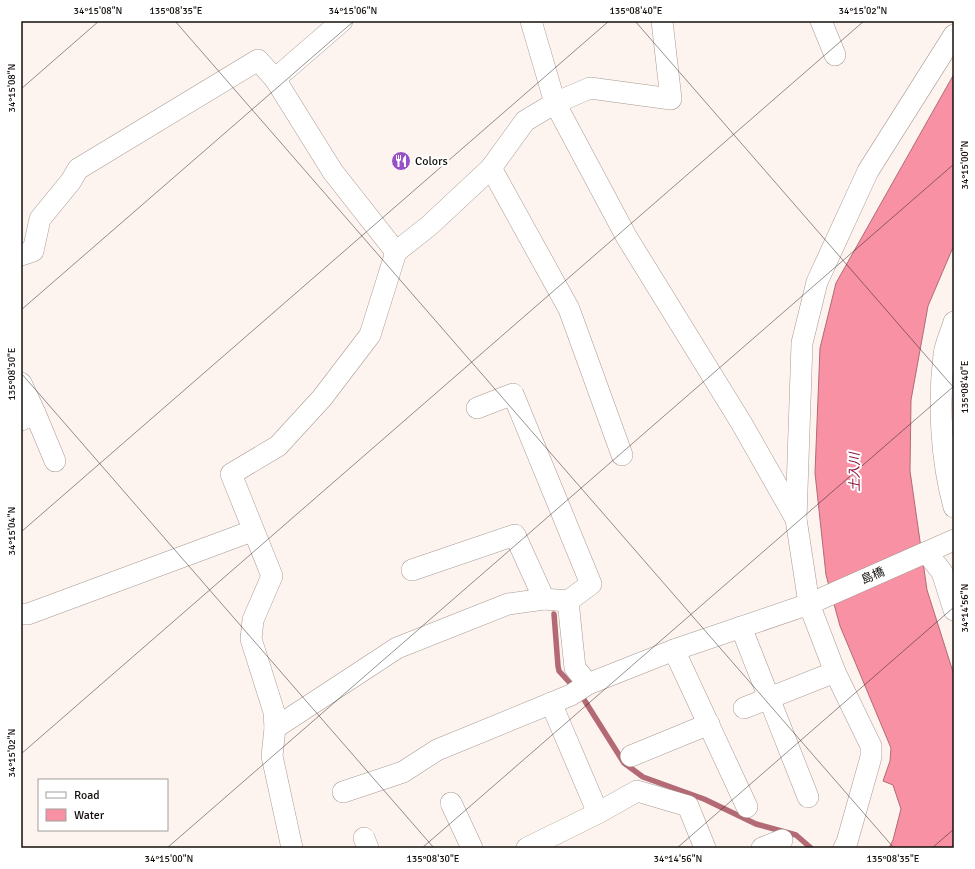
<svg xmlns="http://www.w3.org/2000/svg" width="975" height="869" viewBox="0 0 975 869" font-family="Signika,'Noto Sans JP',sans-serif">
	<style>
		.water { fill: #f791a3; stroke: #b36a75 }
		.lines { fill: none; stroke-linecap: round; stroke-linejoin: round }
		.stream { stroke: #b36a75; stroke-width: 5.5 }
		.minor-casing { stroke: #a89a93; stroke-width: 22 }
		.minor { stroke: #fff; stroke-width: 21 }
		.ticks { fill: none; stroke: #130e0b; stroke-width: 1; stroke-opacity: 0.45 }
		.labels { text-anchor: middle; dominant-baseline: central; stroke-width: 4; stroke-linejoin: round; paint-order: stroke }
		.poi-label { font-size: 12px; fill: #130e0b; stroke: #fff; text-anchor: start }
		.street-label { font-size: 12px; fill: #130e0b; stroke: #fff }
		.water-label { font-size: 13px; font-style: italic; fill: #880e38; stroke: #fff }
		.neatline { fill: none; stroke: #130e0b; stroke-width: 1.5 }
		.ticks-label { font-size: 10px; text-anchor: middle; fill: #130e0b }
	</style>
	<rect width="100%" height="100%" fill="#fdf3ef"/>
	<polygon class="water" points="954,74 954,245 928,306 911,400 910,471 927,590 954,675 954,848 889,848 893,840 901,809 893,785 883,781 890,761 891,748 840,626 826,575 815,473 820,348 836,283"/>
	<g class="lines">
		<g class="stream">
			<polyline points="554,614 558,666 559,671 570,683"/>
			<polyline points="583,698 624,763 643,777 704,799 756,824 796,835 811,848"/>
		</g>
		<g class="minor-casing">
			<g id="minor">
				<polyline points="531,21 555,103 626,236 742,424 796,519 809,604 835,672 871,746 871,757 847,842 844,848"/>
				<polyline points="821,21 835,55"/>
				<polyline points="275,79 342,21"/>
				<polyline points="491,168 569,309 622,455"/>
				<polyline points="21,255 33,251 40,219 71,181 78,169 258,60 275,79 333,172 396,252"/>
				<path d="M954,322c-3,11 -9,22 -10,33 -6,48 -3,105 10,152"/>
				<polyline points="21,383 35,413"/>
				<polyline points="477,408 513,394 591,584 568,601 575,668 588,684 674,650"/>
				<polyline points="21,420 35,413 55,461"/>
				<polyline points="796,519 802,343 817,282 868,171 954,35"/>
				<polyline points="927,553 942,572 954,610"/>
				<polyline points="412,570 515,535 544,599"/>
				<polyline points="21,614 28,614 252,531"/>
				<polyline points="741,627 808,797"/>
				<polyline points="551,703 598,813"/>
				<polyline points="744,708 835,672"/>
				<polyline points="275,728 274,712 251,639 253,620 272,576 231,474 278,446 322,398 370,335 396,252 430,225 491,168 525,121 555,103 590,88 671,99 662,21"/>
				<polyline points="631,756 709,724"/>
				<polyline points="343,792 403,772 437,750 571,695 588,684"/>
				<polyline points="451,803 472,848"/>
				<polyline points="747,807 674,650 809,604 954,540"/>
				<polyline points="364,838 368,848"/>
				<polyline points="292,848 272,756 275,728 397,648 508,604 544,599 568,601"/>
				<polyline points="527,848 598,813 637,791 688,806 705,848"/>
				<polyline points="762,848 782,840"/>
			</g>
		</g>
		<use href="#minor" class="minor"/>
	</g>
	<path class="ticks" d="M175,21l719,827M635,21l319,367M21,89l78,-68M21,310l333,-289M21,373l413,475M21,532l588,-511M21,754l843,-733M167,848l787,-684M422,848l532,-462M677,848l277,-241M932,848l22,-19"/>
	<defs>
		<g id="restaurant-disc" transform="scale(1)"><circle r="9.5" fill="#9651c6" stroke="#fff"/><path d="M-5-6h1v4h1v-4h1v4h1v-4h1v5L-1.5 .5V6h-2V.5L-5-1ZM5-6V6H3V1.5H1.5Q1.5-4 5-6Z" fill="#fff"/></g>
	</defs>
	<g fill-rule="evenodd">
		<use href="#restaurant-disc" x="401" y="161"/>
	</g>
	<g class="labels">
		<g class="poi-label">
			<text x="415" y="161">Colors</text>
		</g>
		<g class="street-label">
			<text transform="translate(873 576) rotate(-23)">島橋</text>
		</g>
		<g class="water-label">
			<text transform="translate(855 472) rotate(-91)">土入川</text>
		</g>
	</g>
	<rect width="975" height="869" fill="none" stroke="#ffffff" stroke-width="44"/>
	<rect x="38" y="779" width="130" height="52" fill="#ffffff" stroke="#a19f9d"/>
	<rect x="46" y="792" width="20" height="6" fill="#ffffff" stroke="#a19f9d"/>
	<text x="74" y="799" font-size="12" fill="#130e0b">Road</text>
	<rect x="46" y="809" width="20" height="12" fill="#f791a3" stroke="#a19f9d"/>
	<text x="74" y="819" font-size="12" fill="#130e0b">Water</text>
	<rect x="22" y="22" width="931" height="825" class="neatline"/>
	<g class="ticks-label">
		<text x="98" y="14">34°15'08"N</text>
		<text x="176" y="14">135°08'35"E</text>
		<text x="353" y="14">34°15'06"N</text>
		<text x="636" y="14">135°08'40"E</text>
		<text x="863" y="14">34°15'02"N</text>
		<text transform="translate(11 88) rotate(-90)" y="4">34°15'08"N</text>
		<text transform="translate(964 165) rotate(-90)" y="4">34°15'00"N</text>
		<text transform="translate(11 374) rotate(-90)" y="4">135°08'30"E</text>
		<text transform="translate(964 387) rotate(-90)" y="4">135°08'40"E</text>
		<text transform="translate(11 531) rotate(-90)" y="4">34°15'04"N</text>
		<text transform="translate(964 608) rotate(-90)" y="4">34°14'56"N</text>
		<text transform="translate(11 753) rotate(-90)" y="4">34°15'02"N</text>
		<text x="169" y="862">34°15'00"N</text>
		<text x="433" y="862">135°08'30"E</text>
		<text x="678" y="862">34°14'56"N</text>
		<text x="893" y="862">135°08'35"E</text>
	</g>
</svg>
